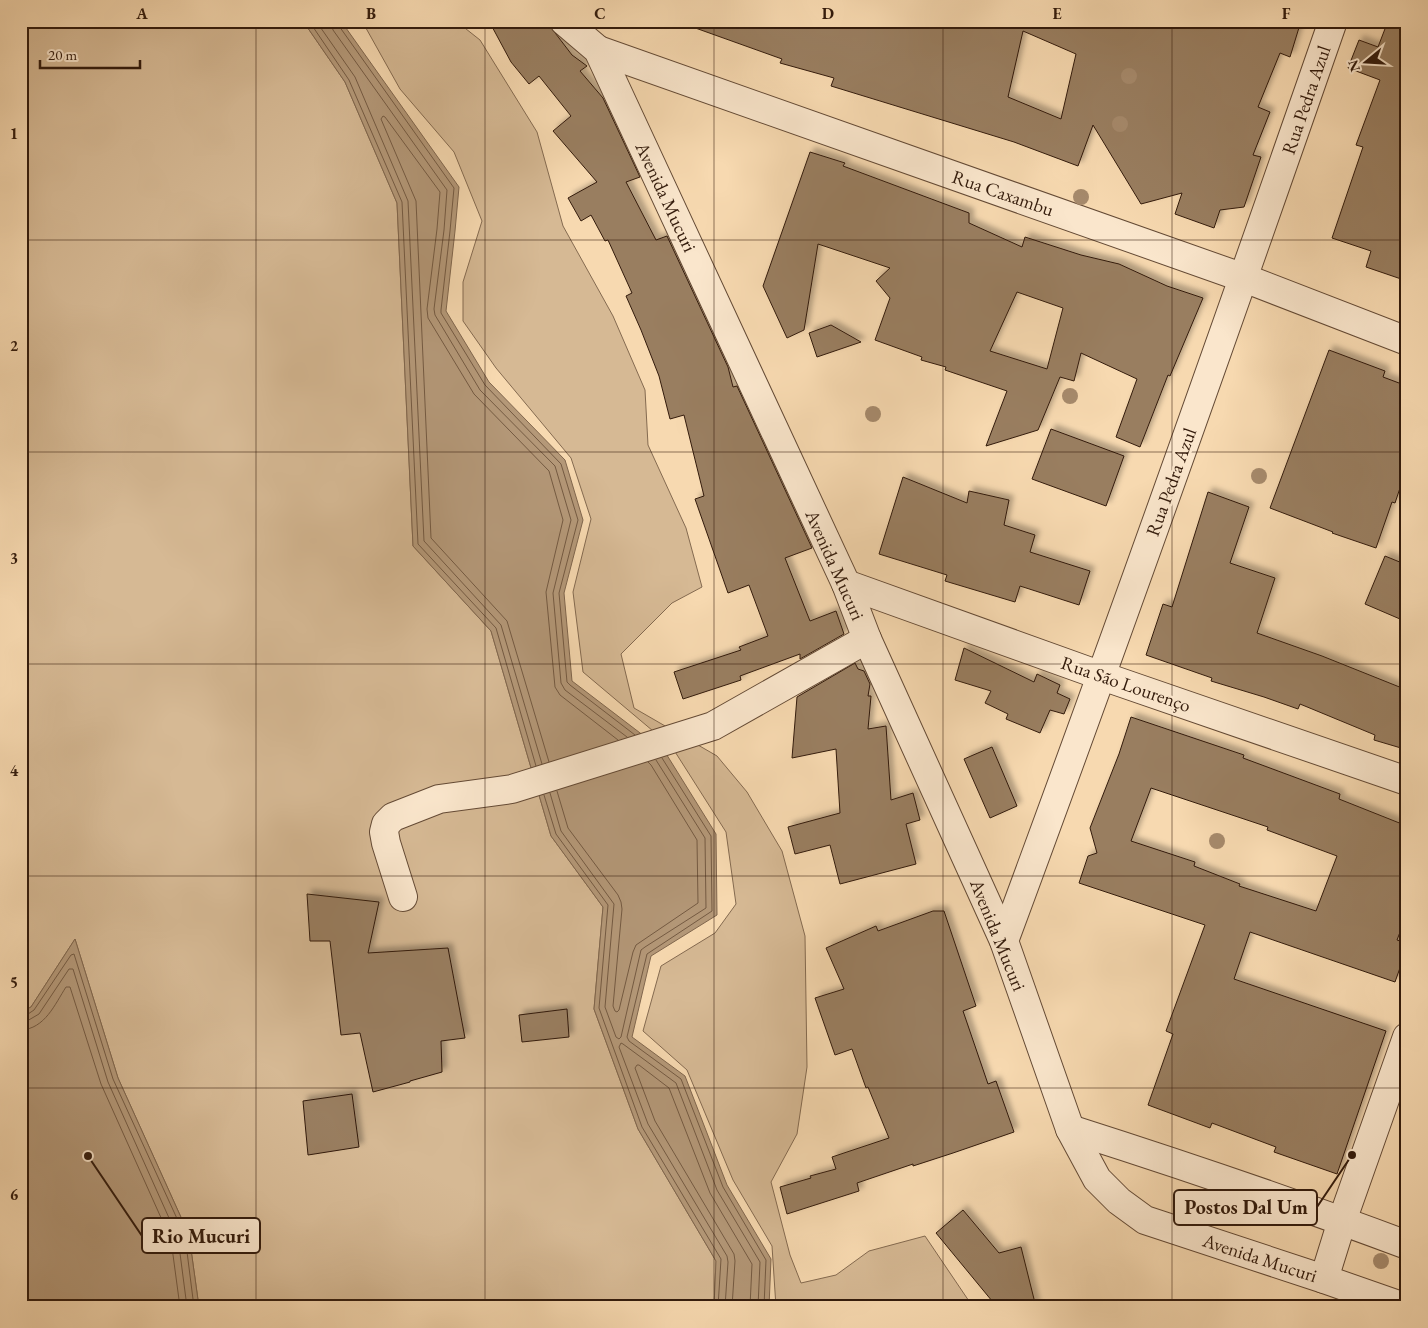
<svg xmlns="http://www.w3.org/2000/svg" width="1428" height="1328" viewBox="0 0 1428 1328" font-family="'EB Garamond',serif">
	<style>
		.green { fill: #d6b994; stroke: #846a50 }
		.water { fill: #b49878; stroke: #80664d }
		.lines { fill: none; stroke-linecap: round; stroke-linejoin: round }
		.shore { stroke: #745a42; stroke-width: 1 }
		.building { fill: #997e61; stroke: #331b0c; fill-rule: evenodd; filter: url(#shadow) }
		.minor-casing { stroke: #644a35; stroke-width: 30 }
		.minor { stroke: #fae6cc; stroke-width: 28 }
		.tree { fill: #a68a6c }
		.grid { fill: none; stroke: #331b0c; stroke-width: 1; stroke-opacity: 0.55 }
		.labels { text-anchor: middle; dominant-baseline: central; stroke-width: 5; stroke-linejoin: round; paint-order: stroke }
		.street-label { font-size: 19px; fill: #331b0c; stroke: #fae6cc }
		.leader { fill: none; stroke: #331b0c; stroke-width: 2 }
		.callout-dot { fill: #331b0c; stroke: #fae6cc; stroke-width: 2 }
		.callout { fill: #fae6cc; stroke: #331b0c; stroke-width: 2 }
		.callout-label { font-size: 20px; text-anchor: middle; font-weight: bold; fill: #331b0c }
		.neatline { fill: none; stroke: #331b0c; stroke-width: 2 }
		.grid-label { font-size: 16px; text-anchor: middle; font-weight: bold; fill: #331b0c }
	</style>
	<defs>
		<filter id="shadow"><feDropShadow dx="4.5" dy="-4.5" stdDeviation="2.5" flood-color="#0004"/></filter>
	</defs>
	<rect width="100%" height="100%" fill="#f7d9b0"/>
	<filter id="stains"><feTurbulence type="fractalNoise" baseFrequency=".004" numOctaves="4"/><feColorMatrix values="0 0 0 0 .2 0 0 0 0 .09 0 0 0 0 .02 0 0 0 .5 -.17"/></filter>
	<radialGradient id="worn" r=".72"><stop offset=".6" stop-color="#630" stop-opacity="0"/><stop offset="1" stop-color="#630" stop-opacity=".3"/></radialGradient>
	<g class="green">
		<polygon points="21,21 303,21 345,82 397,203 413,546 491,631 551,836 603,907 594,1009 638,1129 716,1261 714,1307 199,1307 189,1235 118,1078 75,939 31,1007 21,1012"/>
		<polygon points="362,21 456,21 480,40 537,132 563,226 613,316 645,390 648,445 686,528 702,587 672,603 621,654 634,708 717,756 747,792 782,851 805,936 807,1067 797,1134 771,1182 790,1255 801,1283 836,1275 869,1251 925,1236 973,1307 776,1307 772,1246 733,1180 687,1070 643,1031 661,966 715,933 736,904 726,832 672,747 583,672 573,592 591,519 571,458 496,368 463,321 463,282 482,221 454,152 400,89"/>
	</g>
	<g class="water">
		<polygon points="303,21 341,21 459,187 455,231 446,311 489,382 565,460 583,520 564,593 572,681 665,752 716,834 717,915 651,956 632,1037 685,1076 727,1185 771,1259 769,1307 714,1307 716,1261 638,1129 594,1009 603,907 551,836 491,631 413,546 397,203 345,82"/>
		<polygon points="75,939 118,1078 189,1235 199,1307 21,1307 21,1012 31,1007"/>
	</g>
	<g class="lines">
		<g class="shore">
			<polyline points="309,21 349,80 402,202 418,544 496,628 536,766"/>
			<polyline points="316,21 355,77 408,201 424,541 501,625 542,764"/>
			<polyline points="331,21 333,30 447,190 444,230 434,309 435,315 480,390 555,466 571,520 553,593 561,683 565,690 627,737"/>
			<polyline points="337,21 339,26 454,188 450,231 441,310 441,313 485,385 561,464 578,520 559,593 567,682 570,685 635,735"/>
			<polyline points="662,758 711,836 712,911 647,954 627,1037 629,1041 681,1079 723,1187 766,1260 764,1307"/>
			<polyline points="549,762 507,621 431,538 416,201 381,119 383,116 385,117 440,192 437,229 427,309 428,318 474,394 549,471 563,520 546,592 555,687 560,695 618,740"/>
			<polyline points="557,791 568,828 618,895 621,902 622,909 613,1006 615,1011 617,1012 619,1010 633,952 636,945 698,903 697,840 651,765 648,762"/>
			<polyline points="550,793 561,831 614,904 605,1007 616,1037 619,1039 621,1037 641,950 645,947 706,908 705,838 656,760"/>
			<polyline points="544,795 556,834 608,905 599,1008 642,1127 721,1259 718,1307"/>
			<polyline points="21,1016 25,1016 34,1010 71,955 74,954 113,1079 185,1236 194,1307"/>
			<polyline points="21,1022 27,1021 39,1014 69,969 73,969 108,1082 178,1238 187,1307"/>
			<path d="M21,1030c24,-1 34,-26 45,-43h4l31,97 70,156 9,67"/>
			<polyline points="725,1307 728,1262 727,1256 648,1124 619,1047 621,1043 623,1044 676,1083 717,1190 760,1262 758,1307"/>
			<polyline points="732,1307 735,1261 734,1254 655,1121 635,1068 637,1065 639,1065 669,1088 710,1193 752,1264 750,1307"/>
		</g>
	</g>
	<g class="building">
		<polygon points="489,21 546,21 572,55 587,66 580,71 603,98 640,177 626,182 656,240 667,236 728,367 733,387 737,386 812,548 785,558 810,621 836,611 844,634 800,659 800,654 740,676 741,680 683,699 674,672 741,650 739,647 768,636 749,585 728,593 695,499 704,496 684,415 670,419 659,376 641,330 626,296 632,293 608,240 605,241 591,215 581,221 568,198 597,182 553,131 571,116 539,76 529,84 511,62"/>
		<path d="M687,21h614l-11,36 -10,-4 -22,54 12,5 -17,43 8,2 -17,50 -24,3 -6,18 -39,-14 7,-21 -41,11 -48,-79 -15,41 -64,-24 -183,-56 3,-8 -54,-15 2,-4 -95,-34zM1023,31l53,23 -15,65 -53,-22z"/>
		<polygon points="1388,21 1407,21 1407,281 1366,267 1371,251 1332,238 1363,147 1356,145 1380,80 1348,68 1359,40 1378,47"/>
		<path d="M810,152l35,11 -2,3 126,47v10l53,24 3,-10 56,18 38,9 48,22 36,12 -33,78 -2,-1 -28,72 -24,-10 21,-58 -56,-26 -7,28 -14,-4 -22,53 -52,16 21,-55 -62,-21 1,-3 -25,-7 1,-3 -47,-17 15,-42 -14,-17 14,-13 -72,-24 -14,86 -17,8 -24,-52zM1017,292l46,16 -16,61 -57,-18z"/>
		<polygon points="831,325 861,342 817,357 809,333"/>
		<polygon points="1329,350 1385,371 1383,377 1407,386 1407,467 1395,503 1392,502 1376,548 1332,533 1333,532 1270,508"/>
		<polygon points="1051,429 1124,456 1106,506 1032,479"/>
		<polygon points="903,477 967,503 969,491 1009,500 1004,525 1035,535 1030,552 1090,571 1079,605 1020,586 1015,602 945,581 947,575 879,554"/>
		<polygon points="1208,492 1249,507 1230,563 1275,578 1257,633 1322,656 1407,690 1407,729 1401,748 1374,740 1375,735 1300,704 1298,709 1264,697 1211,681 1212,678 1146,655 1163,604 1172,607"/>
		<polygon points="1385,556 1407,565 1407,622 1365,604"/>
		<polygon points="964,648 1034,682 1037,674 1060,685 1057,693 1070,699 1064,714 1050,710 1040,733 1006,719 1008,714 985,703 991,691 955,680"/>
		<polygon points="855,663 858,669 864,671 870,684 868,696 871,696 868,729 886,726 891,800 913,793 920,820 906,824 916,864 840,884 830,845 795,854 788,827 840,813 836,749 792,758 797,697"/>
		<path d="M1131,717l113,38 -1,3 97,36 -1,5 68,27v88l-10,26 10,3v5l-12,34 -145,-50 -16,47 152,52 -49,143 -63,-22 2,-5 -64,-24 -2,5 -62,-23 25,-71 -7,-3 39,-106 -126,-42 9,-27 9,-3 -7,-25 29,-74zM1151,788l117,39 -1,3 70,26 -21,55 -77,-25 1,-2 -46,-18 1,-4 -64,-21z"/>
		<polygon points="992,747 1017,806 990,818 964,759"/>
		<polygon points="307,894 379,902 368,953 448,948 465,1038 441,1041 442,1072 410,1081 410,1082 373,1092 360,1033 341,1035 330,941 310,941"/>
		<polygon points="933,911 944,911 976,1006 963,1011 988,1084 996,1081 1014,1132 953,1153 913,1166 913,1164 857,1183 859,1191 787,1214 780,1187 811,1178 810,1176 836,1169 832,1157 889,1138 868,1087 866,1088 852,1049 835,1055 815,998 844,989 826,948 876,926 878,931"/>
		<polygon points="567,1009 569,1037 522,1042 519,1015"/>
		<polygon points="352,1094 359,1147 308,1155 303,1101"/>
		<polygon points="963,1210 999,1253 1021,1247 1036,1307 997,1307 936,1233"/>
	</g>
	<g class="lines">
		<g class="minor-casing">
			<g id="minor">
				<polyline points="564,21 598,50 846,584 867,639 1004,941 1070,1129 1097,1179 1119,1201 1145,1220 1324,1279 1404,1307"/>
				<polyline points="598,50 1244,278 1407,341"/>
				<polyline points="846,584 1102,676 1407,781"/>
				<polyline points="403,897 386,843 384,832 386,824 393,817 439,799 512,789 713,726 867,639"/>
				<path d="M1004,941c113,-305 222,-612 329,-920"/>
				<path d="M1070,1129c113,36 225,74 337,116"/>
				<polyline points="1324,1279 1342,1221 1407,1037"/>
			</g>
		</g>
		<use href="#minor" class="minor"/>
	</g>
	<g class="tree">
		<circle cx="1129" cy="76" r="8"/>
		<circle cx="1120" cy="124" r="8"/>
		<circle cx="1081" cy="197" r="8"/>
		<circle cx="1070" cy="396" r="8"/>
		<circle cx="873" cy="414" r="8"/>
		<circle cx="1259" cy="476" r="8"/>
		<circle cx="1217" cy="841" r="8"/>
		<circle cx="1381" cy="1261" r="8"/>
	</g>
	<path class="grid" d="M256,21v1286M485,21v1286M714,21v1286M943,21v1286M1172,21v1286M21,240h1386M21,452h1386M21,664h1386M21,876h1386M21,1088h1386"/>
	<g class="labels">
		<g class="street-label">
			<text transform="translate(1306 100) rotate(-71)">Rua Pedra Azul</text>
			<text transform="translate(1003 193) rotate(19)">Rua Caxambu</text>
			<text transform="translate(666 197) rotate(65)">Avenida Mucuri</text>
			<text transform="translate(1171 482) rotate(-70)">Rua Pedra Azul</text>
			<text transform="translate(835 565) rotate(66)">Avenida Mucuri</text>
			<text transform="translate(1126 684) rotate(19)">Rua São Lourenço</text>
			<text transform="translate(998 935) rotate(68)">Avenida Mucuri</text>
			<text transform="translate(1260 1258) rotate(18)">Avenida Mucuri</text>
		</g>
	</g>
	<path class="leader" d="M1352 1155L1317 1207M88 1156L142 1236"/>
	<g class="callout-dot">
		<circle cx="1352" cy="1155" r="5"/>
		<circle cx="88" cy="1156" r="5"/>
	</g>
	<g class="callout">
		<rect x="1174" y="1190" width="143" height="35" rx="5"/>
		<rect x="142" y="1218" width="118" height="35" rx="5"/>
	</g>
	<g class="callout-label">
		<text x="1246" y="1214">Postos Dal Um</text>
		<text x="201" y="1243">Rio Mucuri</text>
	</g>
	<rect width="1428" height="1328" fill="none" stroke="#f7d9b0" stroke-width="55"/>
	<g transform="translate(1366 62) rotate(252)" stroke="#fae6cc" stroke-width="4" paint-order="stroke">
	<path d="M0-4L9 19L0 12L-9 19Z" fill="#331b0c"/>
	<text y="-8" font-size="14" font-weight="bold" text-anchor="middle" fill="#331b0c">N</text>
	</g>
	<path d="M40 60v8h100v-8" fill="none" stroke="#331b0c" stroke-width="2.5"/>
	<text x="48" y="60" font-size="15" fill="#331b0c" stroke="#fae6cc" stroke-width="4" paint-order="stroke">20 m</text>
	<rect x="28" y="28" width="1372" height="1272" class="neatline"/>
	<g class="grid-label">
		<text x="142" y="19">A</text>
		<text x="371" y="19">B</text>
		<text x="600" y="19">C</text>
		<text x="828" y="19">D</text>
		<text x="1057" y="19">E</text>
		<text x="1286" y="19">F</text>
		<text x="14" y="139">1</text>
		<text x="14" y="351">2</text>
		<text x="14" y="564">3</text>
		<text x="14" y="776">4</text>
		<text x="14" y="988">5</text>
		<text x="14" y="1200">6</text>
	</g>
	<rect width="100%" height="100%" filter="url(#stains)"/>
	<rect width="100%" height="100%" fill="url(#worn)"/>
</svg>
